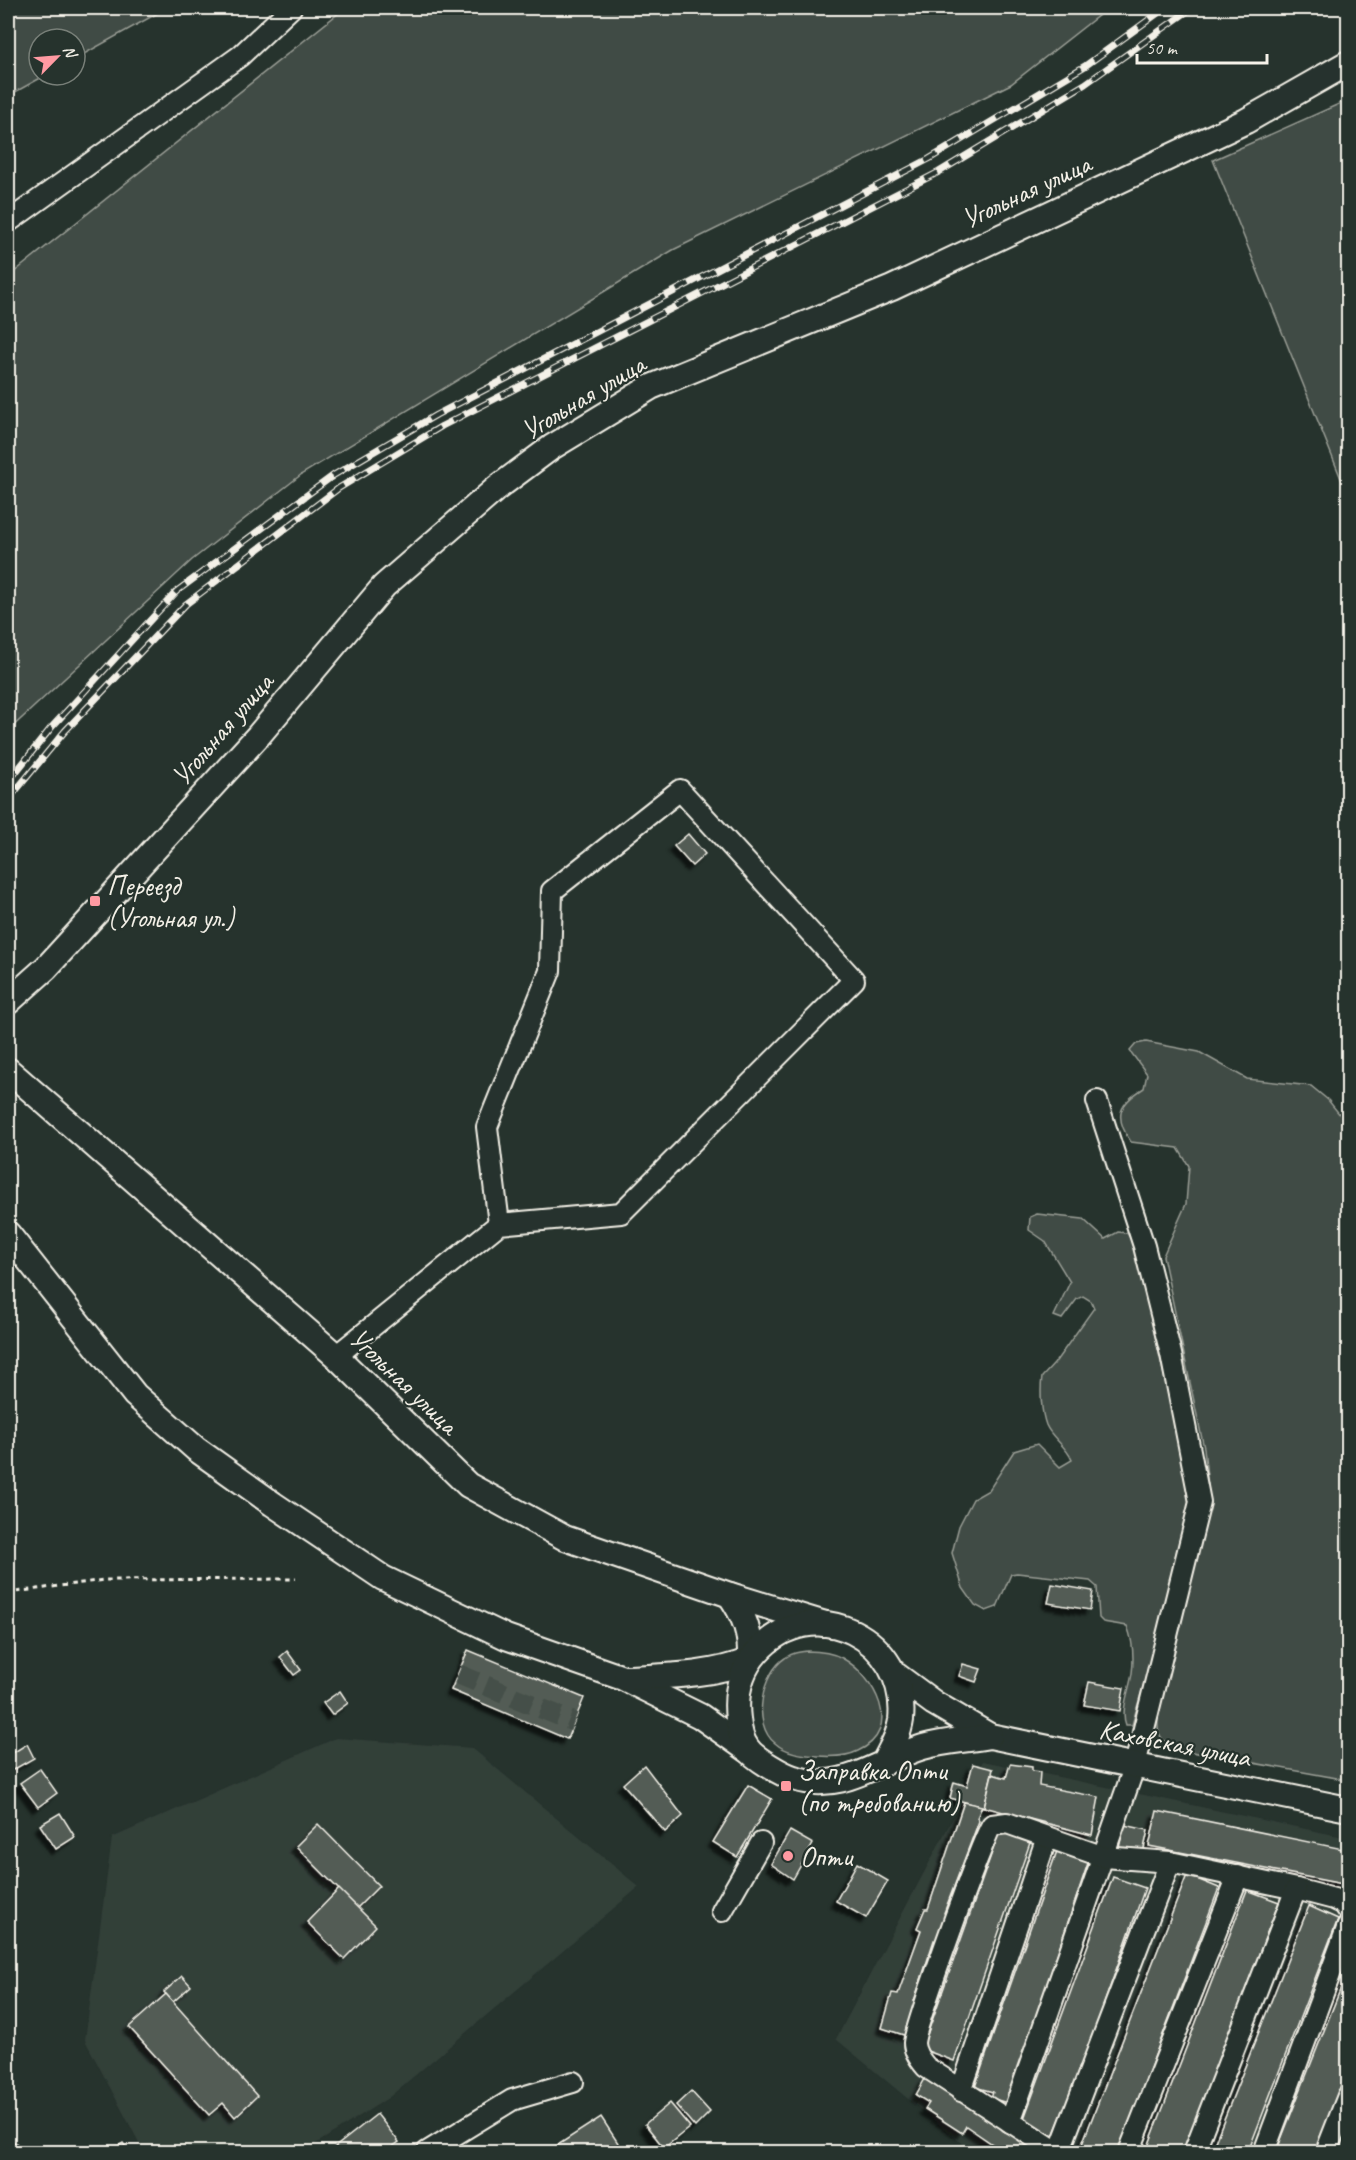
<svg xmlns="http://www.w3.org/2000/svg" width="1356" height="2160" viewBox="0 0 1356 2160" font-family="Caveat,sans-serif">
	<style>
		.built { fill: #333f39 }
		.green { fill: #414b45; stroke: #9a9e96; stroke-width: 1.5 }
		.building { fill: #525c55; stroke: #f4f1e8; stroke-width: 1.5; filter: url(#shadow) }
		.lines { fill: none; stroke-linecap: round; stroke-linejoin: round }
		.minor-tunnel { stroke: #455049; stroke-width: 20; stroke-dasharray: 20 10; stroke-linecap: butt }
		.minor-casing { stroke: #f4f1e8; stroke-width: 24 }
		.major-casing { stroke: #f4f1e8; stroke-width: 28 }
		.path { stroke: #f4f1e8; stroke-width: 3; stroke-dasharray: 4.5 4.5; stroke-linecap: butt }
		.minor { stroke: #26332d; stroke-width: 20 }
		.major { stroke: #26332d; stroke-width: 24 }
		.rail-casing { stroke: #f4f1e8; stroke-width: 7 }
		.rail { stroke: #26332d; stroke-width: 4.5; stroke-dasharray: 14; stroke-linecap: butt }
		.poi-dot { fill: #ff9aa2; stroke: #26332d; stroke-width: 2 }
		.labels { text-anchor: middle; dominant-baseline: central; stroke-width: 4.5; stroke-linejoin: round; paint-order: stroke }
		.street-label { font-size: 28px; fill: #f4f1e8; stroke: #26332d }
		.poi-label { font-size: 28px; fill: #f4f1e8; stroke: #26332d; text-anchor: start }
	</style>
	<defs>
		<filter id="shadow"><feDropShadow dx="-5.5" dy="5.5" stdDeviation="1.5" flood-color="#0009"/></filter>
	</defs>
	<rect width="100%" height="100%" fill="#26332d"/>
	<filter id="ink" filterUnits="userSpaceOnUse"><feTurbulence type="fractalNoise" baseFrequency=".0167" numOctaves="2"/><feDisplacementMap in="SourceGraphic" scale="12" xChannelSelector="R" yChannelSelector="G"/><feConvolveMatrix kernelMatrix="1 2 1 2 8 2 1 2 1" color-interpolation-filters="sRGB"/></filter>
	<g filter="url(#ink)">
		<g class="built">
			<polygon points="336,1738 472,1748 639,1887 388,2098 303,2152 144,2152 85,2040 112,1838"/>
			<polygon points="983,1761 1348,1838 1348,2152 972,2152 836,2039"/>
		</g>
		<g class="green">
			<polygon points="8,8 167,8 75,59 75,39 39,39 39,75 46,75 8,96"/>
			<polygon points="345,8 1108,8 1011,84 673,250 302,474 192,560 8,731 8,277"/>
			<polygon points="1348,100 1348,496 1213,160"/>
			<path d="M1146,1042l53,10 48,27 64,7 17,14 13,16 7,21v643l-173,-31c-17,-10 -18,-16 -17,-36l52,-208 -6,-57 -41,-192 23,-52 3,-38 -11,-18 -47,-6c-18,-26 -12,-38 13,-54l3,-14 -17,-23 6,-7z"/>
			<path d="M1037,1214l46,5 22,20 13,-7 9,1 8,14 57,253 -14,63 -46,162h-6c-6,-15 4,-36 6,-52 2,-15 1,-32 -5,-47l-24,-4 -4,-4 -2,-31 -7,-6 -73,-8 -6,1 -14,33 -11,4 -11,-6 -12,-17 -11,-35 7,-27 14,-27 16,-9 25,-39 23,-7 23,23 12,-7c-6,-15 -20,-21 -26,-35 -5,-14 -6,-34 -4,-48l12,-13 40,-56 -3,-7 -8,-5 -6,3 -15,20 -8,-3 16,-34 -25,-41 -16,-11 1,-13z"/>
			<path d="M807,1651c12,0 24,1 35,7 33,18 62,72 16,93 -12,6 -27,6 -40,5 -15,-1 -32,-3 -43,-13 -24,-19 -13,-70 10,-85 6,-5 14,-6 22,-7z"/>
		</g>
		<g class="building">
			<polygon points="688,834 705,854 692,866 674,846"/>
			<polygon points="1052,1584 1093,1591 1090,1610 1048,1603"/>
			<polygon points="468,1650 584,1698 567,1739 451,1690"/>
			<polygon points="287,1651 301,1670 294,1675 280,1657"/>
			<polygon points="963,1664 981,1669 976,1682 959,1676"/>
			<polygon points="1089,1682 1124,1688 1120,1711 1084,1705"/>
			<polygon points="340,1691 348,1703 332,1715 323,1703"/>
			<polygon points="27,1744 34,1758 11,1771 8,1764 8,1756"/>
			<polygon points="973,1764 993,1769 984,1807 950,1798 954,1782 967,1786"/>
			<polygon points="1010,1764 1032,1767 1032,1771 1040,1772 1039,1786 1099,1797 1092,1835 984,1807 992,1774 1006,1778"/>
			<polygon points="644,1765 683,1816 665,1832 623,1784"/>
			<polygon points="40,1769 57,1793 38,1807 20,1783"/>
			<polygon points="748,1785 772,1799 737,1857 713,1842"/>
			<polygon points="964,1802 982,1806 977,1818 979,1821 944,1913 948,1915 938,1942 934,1940 914,2001 916,2002 907,2036 882,2028 892,1993 898,1994 921,1930 917,1928 925,1909 928,1909"/>
			<polygon points="1157,1811 1348,1850 1348,1885 1149,1846"/>
			<polygon points="60,1813 75,1837 56,1849 40,1825"/>
			<polygon points="318,1824 379,1886 357,1908 296,1846"/>
			<polygon points="1124,1825 1148,1830 1143,1853 1119,1848"/>
			<polygon points="1001,1827 1031,1840 954,2061 922,2049"/>
			<polygon points="790,1831 813,1844 793,1879 771,1864"/>
			<polygon points="1058,1848 1089,1860 1007,2103 991,2098 993,2092 975,2087"/>
			<polygon points="857,1863 888,1881 866,1918 836,1901"/>
			<polygon points="1187,1875 1219,1888 1118,2152 1079,2152"/>
			<polygon points="1113,1877 1145,1888 1082,2066 1053,2136 1022,2124"/>
			<polygon points="339,1889 376,1926 344,1959 307,1922"/>
			<polygon points="1247,1890 1279,1902 1183,2152 1146,2152"/>
			<polygon points="1309,1906 1338,1919 1248,2152 1211,2152"/>
			<polygon points="1348,1970 1348,2067 1315,2152 1276,2152"/>
			<polygon points="182,1976 191,1986 173,2002 164,1992"/>
			<polygon points="166,1994 257,2096 235,2117 223,2103 209,2115 129,2027"/>
			<polygon points="926,2077 1045,2152 1004,2152 966,2126 962,2133 925,2109 929,2103 916,2095"/>
			<polygon points="691,2091 710,2112 695,2127 676,2105"/>
			<polygon points="670,2103 690,2127 664,2148 645,2124"/>
			<polygon points="377,2114 399,2142 385,2152 329,2152"/>
			<polygon points="601,2117 620,2146 610,2152 547,2152"/>
			<polygon points="123,2143 129,2152 108,2152"/>
		</g>
		<g class="lines">
			<polyline class="minor-tunnel" points="458,1674 574,1722"/>
			<g class="minor-casing">
				<g id="minor">
					<polyline points="8,222 240,56 291,8"/>
					<polyline points="336,1356 499,1224 621,1213 854,980 680,790 552,891 550,971 487,1127 499,1224"/>
					<polyline points="722,1911 761,1843"/>
					<polyline points="961,2091 1047,1837"/>
					<polyline points="1010,2122 1135,1765 1200,1502 1171,1354 1144,1246 1097,1101"/>
					<polyline points="8,2151 9,2152"/>
					<polyline points="427,2152 512,2100 573,2082"/>
					<path d="M1057,2152l-131,-85c-6,-7 -12,-15 -12,-24 1,-17 70,-209 78,-218l15,-2 97,34 66,5 126,27 38,10 10,5 4,6"/>
					<polyline points="1059,2152 1170,1862"/>
					<polyline points="1129,2152 1238,1876"/>
					<polyline points="1194,2152 1296,1889"/>
					<polyline points="1264,2152 1348,1926"/>
					<polyline points="1326,2152 1348,2096"/>
				</g>
			</g>
			<g class="major-casing">
				<g id="major">
					<polyline points="8,1002 46,968 258,736 384,586 497,488 552,447 651,387 892,288 1246,121 1348,63"/>
					<polyline points="8,1070 336,1356 468,1485 565,1538 730,1595 825,1624"/>
					<polyline points="8,1234 135,1395 196,1449 273,1504 383,1578 506,1637 623,1678 700,1716 748,1750"/>
					<path d="M730,1595c15,22 21,38 20,65"/>
					<polyline points="896,1675 934,1703 990,1736 1348,1809"/>
					<path d="M626,1678c43,-2 84,-2 124,-18"/>
					<path d="M884,1762c7,-13 15,-27 17,-42 8,-81 -88,-131 -144,-68 -17,19 -22,43 -19,67 1,10 4,23 10,30 6,9 35,26 46,29 48,16 85,-18 129,-31 21,-6 45,-7 67,-11"/>
				</g>
			</g>
			<polyline class="path" points="8,1593 104,1580 296,1579"/>
			<use href="#minor" class="minor"/>
			<use href="#major" class="major"/>
			<g class="rail-casing">
				<g id="rail">
					<polyline points="8,782 51,728 177,591 334,475 436,415 929,159 1085,66 1165,8"/>
					<polyline points="8,800 65,731 186,604 339,488 442,426 939,172 1085,84 1192,8"/>
				</g>
			</g>
			<use href="#rail" class="rail"/>
		</g>
	</g>
	<g class="poi-dot">
		<rect x="89" y="895" width="12" height="12" rx="3"/>
		<rect x="780" y="1780" width="12" height="12" rx="3"/>
		<circle cx="788" cy="1856" r="6"/>
	</g>
	<g class="labels">
		<g class="street-label">
			<text transform="translate(1026 191) rotate(-25)">Угольная улица</text>
			<text transform="translate(583 397) rotate(-31)">Угольная улица</text>
			<text transform="translate(222 729) rotate(-49)">Угольная улица</text>
			<text transform="translate(404 1381) rotate(44)">Угольная улица</text>
			<text transform="translate(1175 1743) rotate(11)">Каховская улица</text>
		</g>
		<g class="poi-label">
			<text x="107" y="885">Переезд<tspan x="107" dy="32">(Угольная ул.)</tspan></text>
			<text x="798" y="1770">Заправка Опти<tspan x="798" dy="32">(по требованию)</tspan></text>
			<text x="800" y="1856">Опти</text>
		</g>
	</g>
	<rect width="1356" height="2160" fill="none" stroke="#26332d" stroke-width="30"/>
	<rect x="15" y="15" width="1326" height="2130" fill="none" stroke="#f4f1e8" stroke-width="2" filter="url(#ink)"/>
	<g transform="translate(57 57) rotate(65)"><circle r="28" fill="#26332d" stroke="#787f78" stroke-width="1.5"/>
	<path d="M0-4.5L10 22L0 15L-10 22Z" fill="#ff9aa2"/>
	<text y="-9" font-size="16" font-weight="bold" text-anchor="middle" fill="#f4f1e8">N</text>
	</g>
	<path d="M1137 54v9h130v-9" fill="none" stroke="#f4f1e8" stroke-width="3"/>
	<text x="1146" y="54" font-size="18" fill="#f4f1e8" stroke="#26332d" stroke-width="4.5" paint-order="stroke">50 m</text>
</svg>
